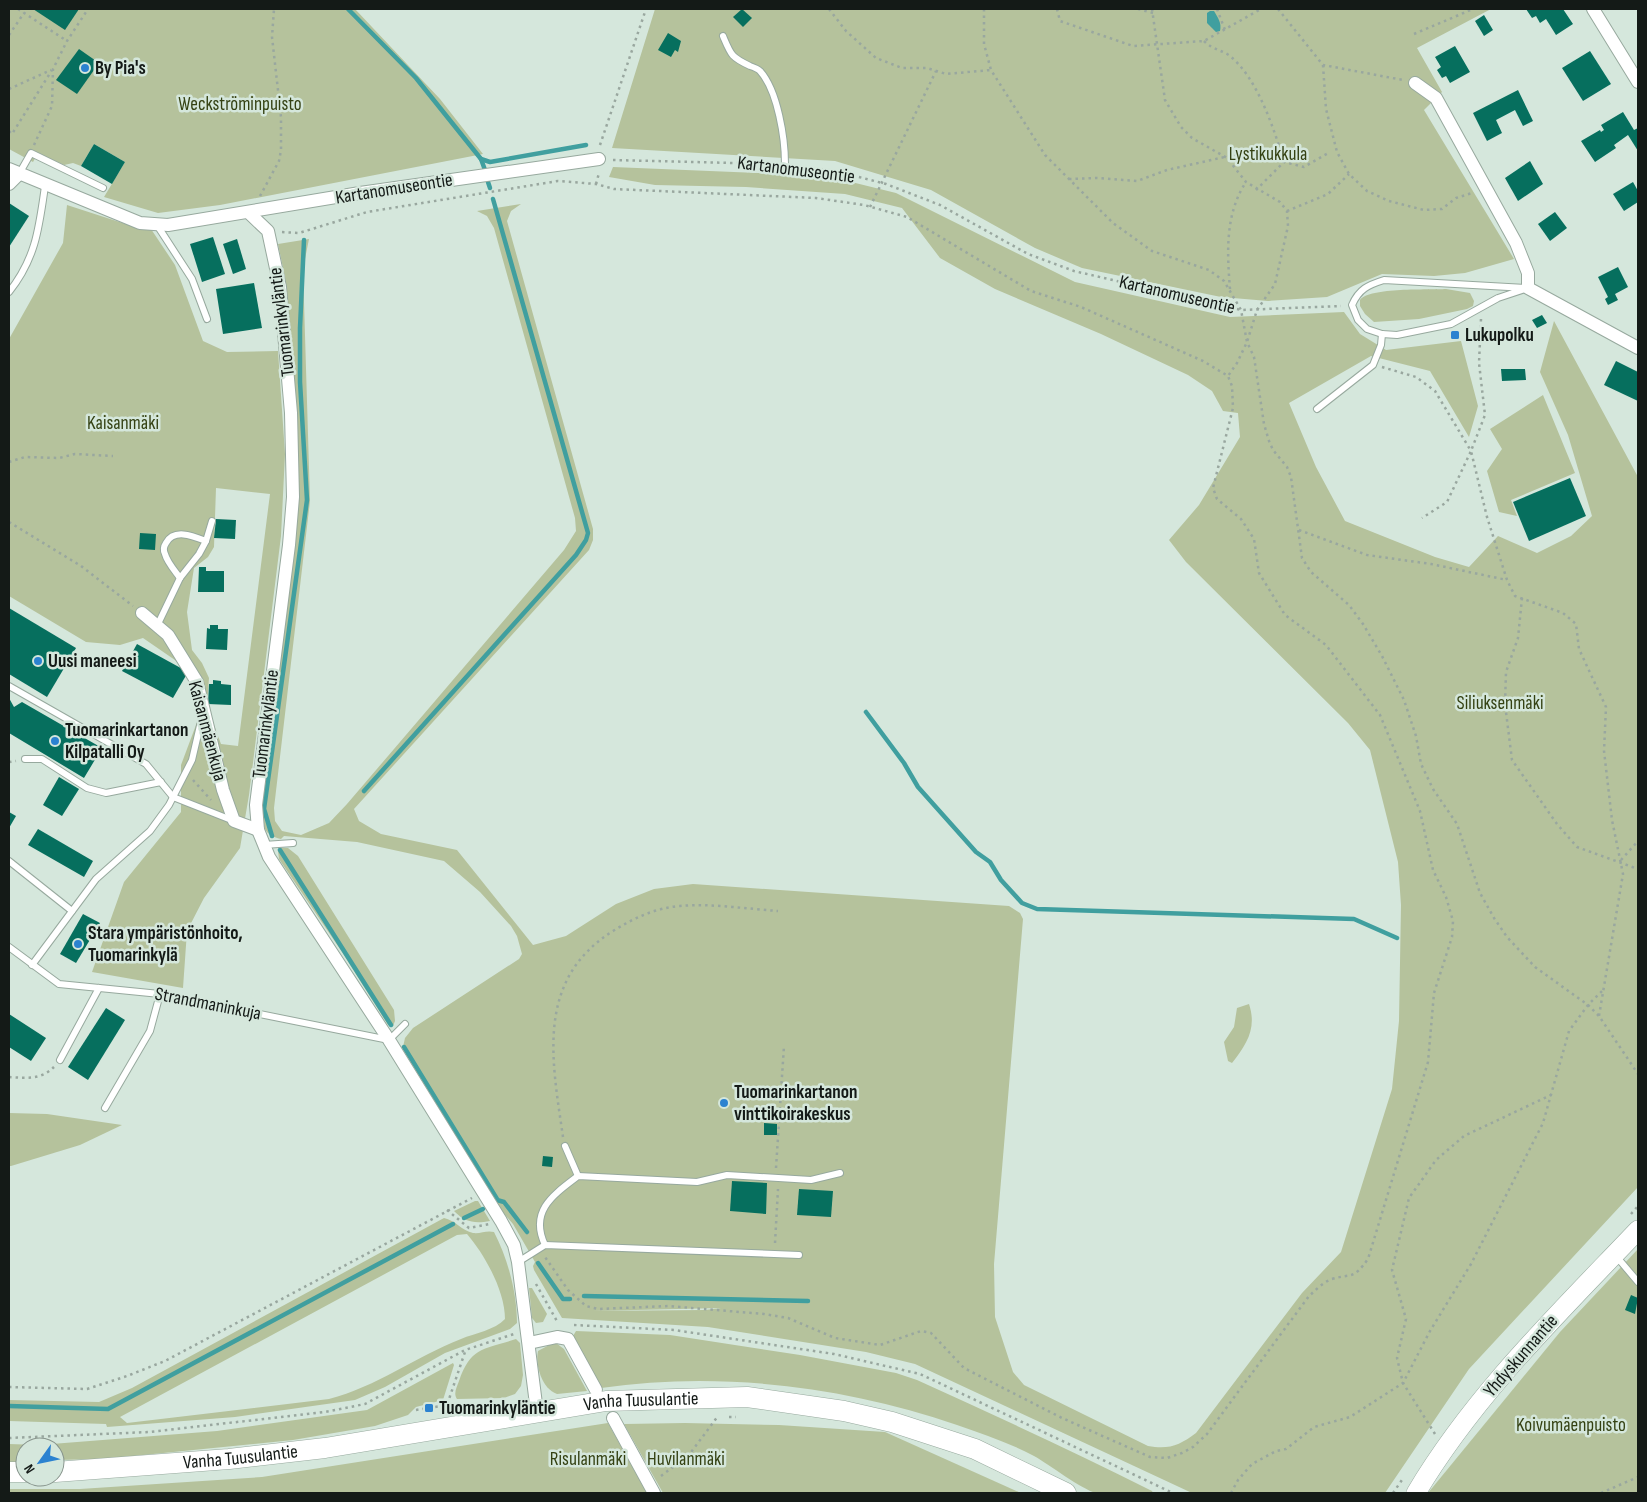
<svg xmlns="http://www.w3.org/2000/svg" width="1647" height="1502" viewBox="0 0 1647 1502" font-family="'Sofia Sans Condensed',sans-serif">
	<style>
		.green { fill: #b5c29c; fill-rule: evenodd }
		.water { fill: #409f9f }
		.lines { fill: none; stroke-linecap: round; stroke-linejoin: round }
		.stream { stroke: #409f9f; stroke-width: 4.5 }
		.building { fill: #066f5e }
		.service-casing { stroke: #97a99e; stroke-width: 8 }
		.minor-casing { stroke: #97a99e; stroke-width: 14 }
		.secondary-casing { stroke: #97a99e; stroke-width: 20 }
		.primary-casing { stroke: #97a99e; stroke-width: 21 }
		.path { stroke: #99a79f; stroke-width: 2.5; stroke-dasharray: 2.5 4; stroke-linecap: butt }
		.service { stroke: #fff; stroke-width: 6 }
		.minor { stroke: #fff; stroke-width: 12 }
		.secondary { stroke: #fff; stroke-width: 19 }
		.primary { stroke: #fff; stroke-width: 20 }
		.poi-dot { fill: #2b82d0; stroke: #d5e7dc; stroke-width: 2 }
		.labels { text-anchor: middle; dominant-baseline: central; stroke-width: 5; stroke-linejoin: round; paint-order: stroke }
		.poi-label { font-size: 19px; font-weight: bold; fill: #141a17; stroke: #d5e7dc; text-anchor: start }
		.park-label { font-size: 19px; fill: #344112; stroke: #d5e7dc }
		.street-label { font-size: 19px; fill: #141a17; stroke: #d5e7dc }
	</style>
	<rect width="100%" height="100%" fill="#d5e7dc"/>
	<g class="green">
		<polygon points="9,9 355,9 440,99 483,154 220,205 158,213 104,197 125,162 94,144 81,166 73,163 64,165 38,153 33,162 9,149"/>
		<polygon points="655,9 1491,9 1417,48 1442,92 1424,110 1514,259 1465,273 1434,276 1382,274 1327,297 1268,301 1221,297 1082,268 1035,248 931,190 835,161 612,148"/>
		<path d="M613,167l214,9 69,17 179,89 155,35 114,-5 16,22 26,16 75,-9 17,65 -9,31 -39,-66 -59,-15 -82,47 27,64 29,54 90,36 34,10 29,-31 39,17 34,-17 21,-20 -24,-81 -28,-63 14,-51 84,156v710l-169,182 -84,124h-193l-277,-129 -49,-12 -158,-25 -146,-9 -28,-48 -1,-4 2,-4 -22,-38 -15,-17 -95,-160 2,-9 8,-10 106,-69 3,-5 -5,-18 -6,-10 -31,-34 -36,-31 -87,-19 -73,-6 -3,3c-19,-5 -18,-13 -18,-31l36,-308 -8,-151 -6,-72 -7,-33 31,-5 -6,30 7,232 -36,307 1,13 7,10 19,4 28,-12 18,-19 217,-254 12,-19 -1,-13 -81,-290 -7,-12 -10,-5 44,-7 -10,7 -4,10 86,308v11l-4,10 -235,259 5,12 22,13 76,16 76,95 33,-9 50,-32 38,-15 39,-5 316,22 11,7 3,6 -29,345 1,53 18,55 11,13 124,61c21,4 32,-1 48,-13l106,-140 39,-41 51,-163 7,-68 2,-116 -3,-43 -28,-112 -22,-27 -162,-161 -17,-22 30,-35 41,-68 -2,-24 -15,-2 -11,-20 -24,-16 -87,-41 -106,-45 -55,-31 -38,-50 -57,-14 -99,-7 -91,-2 -46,-8zM721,1308l-16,2 -115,1h1z"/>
		<path d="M67,205l74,24h10l24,36 28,76 24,11 51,-1 7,103 -4,82 -32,259 -9,53 -36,50 -17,33 -4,57 -91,-16 32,-90 57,-70v-47l18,-48 -11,-48 -45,-31 -23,7 -34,-3 -77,-46v-257l54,-96zM216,488l54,6 -32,252 -17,-2 -14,-38 2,-28 -7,-15 -10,-13 -5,-38 7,-44 14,-11 6,-10z"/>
		<path d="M1446,289l24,4 4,8 -1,5 -6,3 -48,10 -45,3 -9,-8 -5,-8v-6c9,-13 70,-10 86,-11z"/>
		<polygon points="1543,395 1575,473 1511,500 1517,516 1499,512 1487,471 1502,449 1490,429"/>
		<polygon points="281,848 288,848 298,856 394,1010 395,1021 393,1026 388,1025 342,952 279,859 278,851"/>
		<path d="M1249,1004c8,24 -2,40 -17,59l-4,-2 -4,-19 10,-15 3,-19z"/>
		<polygon points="9,1113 47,1114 122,1125 80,1145 11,1166 9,1166"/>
		<path d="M475,1201h3l12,20c-16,3 -25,1 -36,-10z"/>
		<path d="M444,1218c11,2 18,13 29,15 8,1 13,-3 21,-1 14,27 23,61 23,91l-7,6 -65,24 -60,34 -30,13 -120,17 -128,10 -1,-3 -97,-3v-21l90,2 33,-14zM467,1234c18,21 38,57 38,85 -10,11 -30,14 -44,20 -46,18 -85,48 -132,60l-202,24 -7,-6 337,-182z"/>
		<polygon points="1638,1249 1638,1493 1428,1493 1560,1332"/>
		<polygon points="529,1288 532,1288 547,1314 543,1322 536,1323 532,1318"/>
		<path d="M576,1331l94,4 130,20 96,18 21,7c79,36 158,72 235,111l1,2c-14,0 -46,4 -57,0 -15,-4 -46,-28 -62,-37 -24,-13 -52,-22 -77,-31 -113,-39 -238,-54 -356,-37l-28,-52z"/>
		<path d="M516,1339l4,4 3,32 -2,11 -6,8 -11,4 -47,1c-4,-6 0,-12 2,-18 12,-35 25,-31 57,-42z"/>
		<path d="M556,1343l8,6 23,42 -30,3c-15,-5 -22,-29 -19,-43l13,-7z"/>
		<polygon points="453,1363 454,1365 443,1400 416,1407 408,1415 375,1426 293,1440 103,1459 55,1460 55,1447 25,1447 25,1462 9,1462 9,1444 39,1445 217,1431 367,1410"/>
		<polygon points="608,1423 647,1493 9,1493 9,1489 80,1489 262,1477"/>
		<polygon points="685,1423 779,1425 885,1432 1021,1493 663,1493 624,1424"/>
	</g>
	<path class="water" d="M1210,11h4c4,7 8,12 6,20l-4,1 -9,-9v-10z"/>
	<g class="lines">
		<g class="stream">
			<polyline points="348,9 416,78 481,159 485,170"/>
			<polyline points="481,159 490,162 586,145"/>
			<polyline points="488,182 490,188"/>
			<polyline points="866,712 904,763 918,787 976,852 990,862 1001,880 1022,903 1037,909 1354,919 1397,938"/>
			<polyline points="364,791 576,555 586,540 588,533 493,199"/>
			<polyline points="272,836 264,809 307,500 300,382 300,328 304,240"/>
			<polyline points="280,850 391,1025"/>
			<polyline points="404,1047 497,1199"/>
			<polyline points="497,1200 504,1202 527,1232"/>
			<polyline points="464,1218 483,1209"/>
			<polyline points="538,1263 563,1299 570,1299"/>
			<polyline points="584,1296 808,1301"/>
			<polyline points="9,1406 108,1409 453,1224"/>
		</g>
	</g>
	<g class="building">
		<polygon points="33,9 79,9 65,30"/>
		<polygon points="742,9 752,18 743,27 733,17"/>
		<polygon points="1526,9 1563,9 1573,24 1556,35 1546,19 1540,23 1536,16 1532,18"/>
		<polygon points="1484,15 1493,30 1484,36 1475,21"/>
		<polygon points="668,33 681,41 678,52 675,50 671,57 658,50"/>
		<polygon points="1455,46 1470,72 1450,83 1446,76 1442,78 1437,70 1441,67 1435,57"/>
		<polygon points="79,49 99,63 77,94 56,80"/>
		<polygon points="1590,51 1611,84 1583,101 1562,68"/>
		<polygon points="1518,90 1533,121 1523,126 1515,110 1496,120 1502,133 1487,141 1473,113"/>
		<polygon points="1623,112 1634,130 1638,128 1638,151 1628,135 1614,145 1616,148 1595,162 1581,141 1600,130 1601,132 1604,130 1601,125"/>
		<polygon points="94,144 125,162 112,184 81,166"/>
		<polygon points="1530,161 1543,184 1518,201 1505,178"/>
		<polygon points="1633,182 1638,191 1638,202 1624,211 1613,194"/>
		<polygon points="9,203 29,216 9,247"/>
		<polygon points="1555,212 1567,228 1550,241 1538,224"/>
		<polygon points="213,237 225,274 202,282 190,244"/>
		<polygon points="237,239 246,269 233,274 223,244"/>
		<polygon points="1618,267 1628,287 1615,294 1618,300 1608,305 1605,299 1608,297 1598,277"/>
		<polygon points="254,283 262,328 223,334 216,289"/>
		<polygon points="1542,315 1547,323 1537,328 1532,320"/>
		<polygon points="1616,361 1638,372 1638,401 1604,385"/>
		<polygon points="1501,369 1525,369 1526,380 1502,381"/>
		<polygon points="1570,478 1586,516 1529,541 1513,502"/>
		<polygon points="216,519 236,520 235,539 214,538"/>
		<polygon points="140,533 156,534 155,550 139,549"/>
		<polygon points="199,567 206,567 206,571 224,571 224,592 198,592"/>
		<polygon points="9,608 76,648 47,697 9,674"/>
		<polygon points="210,625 218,625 218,629 228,629 227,650 206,649 207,628 210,629"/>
		<polygon points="137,644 188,672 173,698 122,671"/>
		<polygon points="213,680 221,681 221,684 231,685 231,705 208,704 209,684 213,684"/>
		<polygon points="9,698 14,707 22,702 102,748 84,778 9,733"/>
		<polygon points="59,777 79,789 62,816 43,805"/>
		<polygon points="9,812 16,816 9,828"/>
		<polygon points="38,829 93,861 84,877 28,845"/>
		<polygon points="83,914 100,923 76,963 60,954"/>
		<polygon points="106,1008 125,1020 88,1080 68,1067"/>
		<polygon points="9,1014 46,1038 31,1061 9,1047"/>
		<polygon points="764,1123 777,1124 777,1135 764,1135"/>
		<polygon points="543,1156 553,1157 552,1167 542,1166"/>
		<polygon points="732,1181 767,1183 766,1214 730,1211"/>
		<polygon points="799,1189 833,1191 831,1217 797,1215"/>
		<polygon points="1631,1295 1638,1298 1635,1314 1625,1310"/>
	</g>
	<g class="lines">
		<g class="service-casing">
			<g id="service">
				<path d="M723,36c8,19 8,21 27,30 3,1 8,3 10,5 18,20 25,68 25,93"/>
				<polyline points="19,174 31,153 103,188"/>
				<polyline points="157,225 192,279 207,319"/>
				<path d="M1384,280l144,8 -30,10 -47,26 -54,11 -15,-1 -15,-5 -9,-9 -6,-15c7,-16 16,-20 32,-25z"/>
				<path d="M9,292c27,-34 30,-64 36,-106"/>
				<polyline points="1317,409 1373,365 1381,345 1382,334"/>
				<path d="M180,578c-5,-7 -13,-16 -15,-24 -2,-4 -1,-8 1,-11 8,-15 27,-7 40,-2"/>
				<polyline points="157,626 180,578 199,554 206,541 212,521"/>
				<polyline points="9,686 146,764 173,797 234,821"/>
				<polyline points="25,759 42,759 87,788 106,793 161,782"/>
				<polyline points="264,845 293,843"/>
				<polyline points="9,861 72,911"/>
				<polyline points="9,947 59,984 160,994 389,1040 405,1024"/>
				<polyline points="32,965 96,879 150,831 169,805 192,760 202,717"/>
				<polyline points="60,1060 99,988"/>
				<polyline points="105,1108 150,1031 160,994"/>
				<polyline points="565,1146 578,1176"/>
				<path d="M545,1245c-16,-34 8,-50 33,-69l119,6 30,-7 84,5 29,-7"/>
				<polyline points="1616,1256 1638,1282"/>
				<polyline points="518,1262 545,1245 799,1255"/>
			</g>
		</g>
		<g class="minor-casing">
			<g id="minor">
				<polyline points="1593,9 1638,82"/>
				<polyline points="1415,83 1436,98 1516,243 1528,273 1528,288 1638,348"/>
				<polyline points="9,169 140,223 168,225 360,193 599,159"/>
				<polyline points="9,184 19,174"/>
				<polyline points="249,213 268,231 280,287 291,413 293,497 289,545 256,805 258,830 269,857 389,1040 501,1221 514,1245 518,1262 537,1412"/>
				<polyline points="142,613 168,635 197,682 223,790 234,821 258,830"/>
				<polyline points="529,1343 557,1337 568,1339 596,1390"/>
				<polyline points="613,1418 654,1493"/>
			</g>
		</g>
		<g class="secondary-casing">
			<path id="secondary" d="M1416,1493c59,-99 143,-180 222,-263"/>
		</g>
		<g class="primary-casing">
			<g id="primary">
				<polyline points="9,1472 25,1472"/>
				<path id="s1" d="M55,1472l174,-13 96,-11 281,-47 141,-4 97,14 48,11 83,27 91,44"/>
			</g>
		</g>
		<g class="path">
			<polyline points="18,9 67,41"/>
			<polyline points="829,9 846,31 876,58 902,68 927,68 946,74 991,70"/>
			<polyline points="984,9 984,44 991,70 1045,155 1113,223 1152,251 1209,270 1224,281 1241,310 1247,342 1254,357 1264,424 1269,441 1273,450 1287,467 1291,477 1302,558 1311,572 1349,605 1363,624 1382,656 1404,700 1416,736 1421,764 1433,789 1457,824 1480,893 1494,918 1507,937 1535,967 1588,1005 1599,1016 1638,1074"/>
			<polyline points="1057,9 1060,21 1133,46 1204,41 1261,9"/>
			<polyline points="1138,9 1153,13"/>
			<polyline points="1152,9 1165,100 1181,127 1192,138 1227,158 1246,182 1280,202 1287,211 1288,226 1275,284 1257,310 1247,342 1237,363 1228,376"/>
			<polyline points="1217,9 1225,30"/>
			<polyline points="1278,9 1323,65 1403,80"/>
			<polyline points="1414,34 1473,9"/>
			<polyline points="9,35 24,13"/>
			<path d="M1204,41c9,9 18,9 26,15 28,23 44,73 54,106l20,5 26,-15"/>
			<polyline points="1323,65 1326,109 1337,152 1349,174 1367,191 1389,201 1424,210 1442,209 1456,198 1472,193"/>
			<polyline points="9,89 51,70"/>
			<polyline points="9,131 12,134 52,70"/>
			<polyline points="34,145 52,106 53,69 67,41 88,9"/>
			<polyline points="600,145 646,9"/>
			<polyline points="613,160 775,164"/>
			<polyline points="795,166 836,171 886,184 940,205 1028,254 1074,271 1241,310 1341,306"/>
			<polyline points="1069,179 1097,178 1137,181 1167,170 1260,149 1284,162 1256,190"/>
			<polyline points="596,184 599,173"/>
			<polyline points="260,196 279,161 281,150 281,117 272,37 274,9"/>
			<polyline points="870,207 936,71"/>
			<polyline points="1287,211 1328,194 1349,174"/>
			<path d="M282,232l17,1 68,-21 191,-31 38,3 18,5 202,9 48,7 43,12 124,74 50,16 122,54 25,15 4,10 1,22 -20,80 4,11 24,20 13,20 5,34 26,42 41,30 54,70 40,96 13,59 13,27 7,24 -1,16 -18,56 -6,69 -60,197c-15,21 -15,14 -36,20 -9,3 -16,11 -23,17l-102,138 -14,13 -11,6 -15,5 -17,-1 -88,-39 -98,-50 -33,-35 -10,-2 -41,14 -45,-7 -47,-20 -24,-4 -96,-8 -70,3 -12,-3 -18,-16 -23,-33"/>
			<path d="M1230,289c-3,-37 -5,-75 16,-107"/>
			<polyline points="1481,319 1479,363 1485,415 1471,451 1487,517 1507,580 1515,596 1563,613 1576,624 1579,649 1606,707 1604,751 1612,820 1623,874 1599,1016"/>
			<polyline points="1382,367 1416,377 1435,391 1471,451 1447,502 1422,518"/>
			<polyline points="9,462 25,457 59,458 75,454 113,456"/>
			<polyline points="9,522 81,566 133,606"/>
			<polyline points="1299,530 1367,555 1431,564 1507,580"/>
			<polyline points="1522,598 1518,638 1506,672 1505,704 1512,760 1557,824 1577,847 1638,869"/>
			<polyline points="9,762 16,761"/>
			<polyline points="193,780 211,800"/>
			<polyline points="1621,860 1638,841"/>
			<path d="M9,1077c17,1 32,3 45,-10"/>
			<path d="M563,1137c-11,-77 -28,-157 50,-206 21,-13 42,-23 67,-25 29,-3 68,3 98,5"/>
			<polyline points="776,1168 784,1046"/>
			<polyline points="447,1210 469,1228 489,1224"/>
			<polyline points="1631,1214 1638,1206"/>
			<polyline points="775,1243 778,1189"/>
			<polyline points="536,1284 558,1323"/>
			<polyline points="574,1325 674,1330 834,1354 920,1374 1173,1493"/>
			<polyline points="9,1387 87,1389 127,1376 165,1361 472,1198"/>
			<polyline points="416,1410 447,1405 465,1352"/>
			<polyline points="729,1417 736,1417"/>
			<polyline points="1435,1434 1403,1383 1397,1358 1406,1319 1392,1270 1409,1198 1436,1160 1464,1136 1551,1095"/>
			<polyline points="9,1438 149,1432 325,1412 365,1404 465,1350 514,1334"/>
			<polyline points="661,1476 689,1455 718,1416"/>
			<polyline points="1231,1493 1238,1480 1252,1464 1276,1451 1286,1449 1314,1427 1350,1417 1403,1383 1430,1331 1471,1264 1543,1123 1569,1031 1588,1005 1602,991"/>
			<polyline points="1393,1493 1404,1477"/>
			<polyline points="1601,1493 1638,1477"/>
		</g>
		<use href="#service" class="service"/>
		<use href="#minor" class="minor"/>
		<use href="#secondary" class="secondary"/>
		<use href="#primary" class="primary"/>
	</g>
	<g class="poi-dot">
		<circle cx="85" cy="68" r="5"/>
		<rect x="1450" y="330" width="10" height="10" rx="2.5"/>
		<circle cx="38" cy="661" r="5"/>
		<circle cx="55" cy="741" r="5"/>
		<circle cx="78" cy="944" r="5"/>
		<circle cx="724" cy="1103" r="5"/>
		<rect x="424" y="1403" width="10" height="10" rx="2.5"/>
	</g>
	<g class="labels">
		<g class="poi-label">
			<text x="95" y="68">By Pia's</text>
			<text x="1465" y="335">Lukupolku</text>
			<text x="48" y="661">Uusi maneesi</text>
			<text x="65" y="730">Tuomarinkartanon<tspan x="65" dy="22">Kilpatalli Oy</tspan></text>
			<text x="88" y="933">Stara ympäristönhoito,<tspan x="88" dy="22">Tuomarinkylä</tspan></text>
			<text x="734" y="1092">Tuomarinkartanon<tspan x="734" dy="22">vinttikoirakeskus</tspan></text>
			<text x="439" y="1408">Tuomarinkyläntie</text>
		</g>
		<g class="park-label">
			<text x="240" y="104">Weckströminpuisto</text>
			<text x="1268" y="154">Lystikukkula</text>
			<text x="123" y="423">Kaisanmäki</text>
			<text x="1500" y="703">Siliuksenmäki</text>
			<text x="1571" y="1425">Koivumäenpuisto</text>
			<text x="588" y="1459">Risulanmäki</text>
			<text x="686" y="1459">Huvilanmäki</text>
		</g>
		<g class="street-label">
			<text transform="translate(796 170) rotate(7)">Kartanomuseontie</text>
			<text transform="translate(394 189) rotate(-9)">Kartanomuseontie</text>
			<text transform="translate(1177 295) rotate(13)">Kartanomuseontie</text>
			<text transform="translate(282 322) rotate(-97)">Tuomarinkyläntie</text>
			<text transform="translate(266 724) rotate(-83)">Tuomarinkyläntie</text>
			<text transform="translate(207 731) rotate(75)">Kaisanmäenkuja</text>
			<text transform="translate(208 1004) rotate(11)">Strandmaninkuja</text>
			<text transform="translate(1521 1356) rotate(-49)">Yhdyskunnantie</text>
			<text stroke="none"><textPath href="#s1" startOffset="591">Vanha Tuusulantie</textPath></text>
			<text stroke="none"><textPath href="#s1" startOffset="186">Vanha Tuusulantie</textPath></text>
		</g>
	</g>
	<rect width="1647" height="1502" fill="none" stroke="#141a17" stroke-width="20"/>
	<g transform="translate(40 1462) rotate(237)"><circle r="24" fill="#d5e7dc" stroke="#88958d"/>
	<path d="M0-4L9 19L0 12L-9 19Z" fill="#2b82d0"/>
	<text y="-8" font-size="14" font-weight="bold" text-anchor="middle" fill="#141a17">N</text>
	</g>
</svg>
